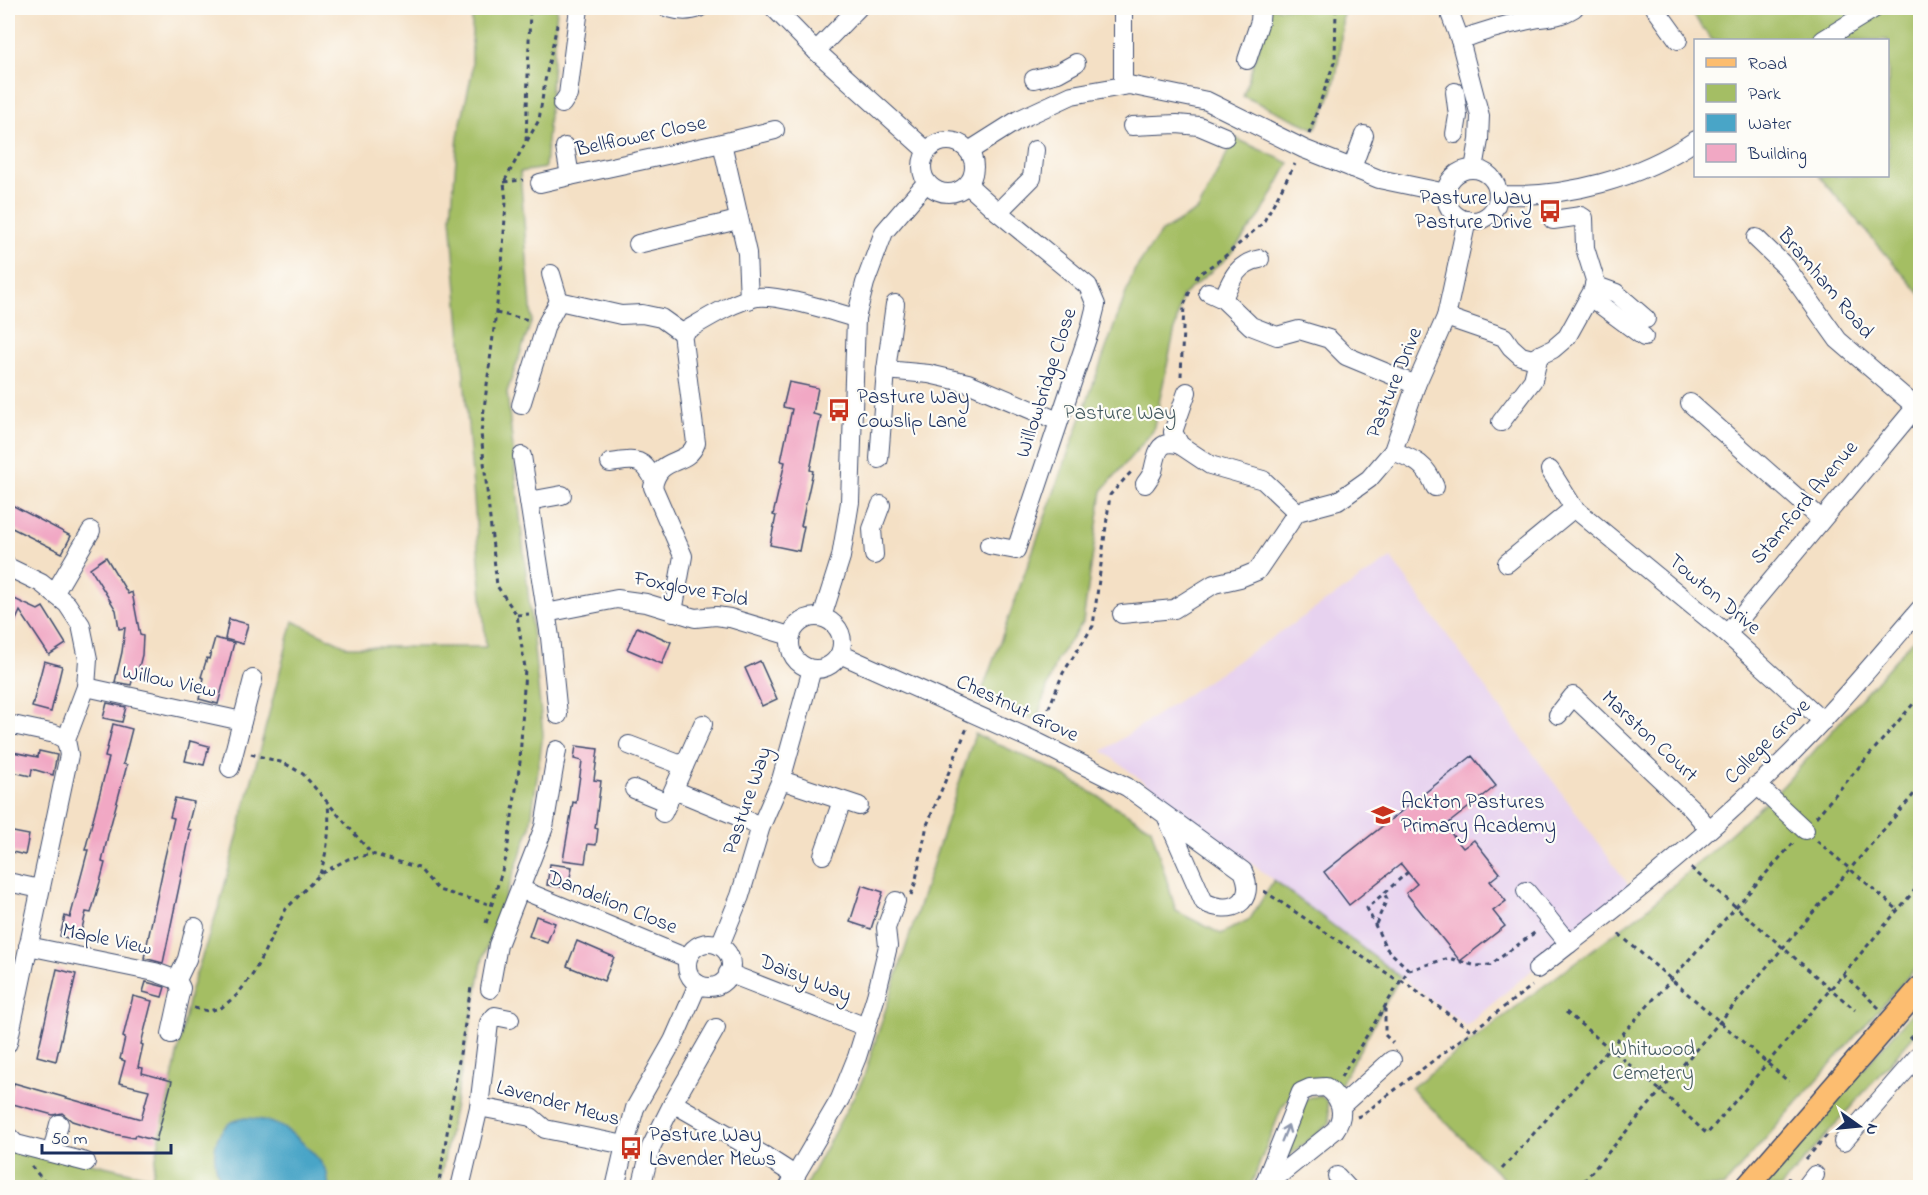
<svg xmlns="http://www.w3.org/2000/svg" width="1928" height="1195" viewBox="0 0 1928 1195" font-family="'Indie Flower',sans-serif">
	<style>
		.built { fill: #e7d2ef }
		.green { fill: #a4be64; stroke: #607661; stroke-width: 1.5 }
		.water { fill: #49a5c7; stroke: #326a92; stroke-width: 1.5 }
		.building { fill: #f1a8c4 }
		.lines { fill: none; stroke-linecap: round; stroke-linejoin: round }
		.minor-casing { stroke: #3c4a6d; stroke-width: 20 }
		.major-casing { stroke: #3c4a6d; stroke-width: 25 }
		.path { stroke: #3c4a6d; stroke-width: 3; stroke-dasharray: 4.5 4.5; stroke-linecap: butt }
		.minor { stroke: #fff; stroke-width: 18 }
		.major { stroke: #fcbd6f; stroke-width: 22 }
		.oneway { stroke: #8d97ae }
		.labels { text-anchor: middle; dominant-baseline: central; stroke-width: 4.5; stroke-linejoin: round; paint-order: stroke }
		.street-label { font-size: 21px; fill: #1b2f5e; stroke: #fdfcf7 }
		.poi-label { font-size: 21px; fill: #1b2f5e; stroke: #fdfcf7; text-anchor: start }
		.park-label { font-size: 21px; fill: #445a60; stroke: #fdfcf7 }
	</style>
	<rect width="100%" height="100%" fill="#fdfcf7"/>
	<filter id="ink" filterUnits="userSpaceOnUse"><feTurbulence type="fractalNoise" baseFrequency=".0167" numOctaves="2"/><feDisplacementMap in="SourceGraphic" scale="12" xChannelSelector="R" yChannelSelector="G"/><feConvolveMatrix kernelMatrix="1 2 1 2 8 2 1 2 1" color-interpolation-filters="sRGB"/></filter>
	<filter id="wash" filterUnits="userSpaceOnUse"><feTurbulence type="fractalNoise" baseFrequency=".008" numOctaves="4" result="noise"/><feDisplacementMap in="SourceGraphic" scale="24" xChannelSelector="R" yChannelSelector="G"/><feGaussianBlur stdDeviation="1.35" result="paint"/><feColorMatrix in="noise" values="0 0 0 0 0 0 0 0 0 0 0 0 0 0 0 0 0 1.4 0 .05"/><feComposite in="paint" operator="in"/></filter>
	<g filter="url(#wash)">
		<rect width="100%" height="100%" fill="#f4e0c5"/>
		<polygon class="built" points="1391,558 1630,887 1466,1026 1103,751"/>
		<g class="green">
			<polygon points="472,8 557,8 545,168 520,172 532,320 507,392 543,734 530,828 483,958 439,1187 8,1188 8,1144 152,1177 190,992 220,903 293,621 348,647 486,647 451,217 458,136 472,73"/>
			<path d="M1269,8h74c-3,48 -3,77 -28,121l-72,-33 25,-78z"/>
			<polygon points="1688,8 1920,8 1920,294 1819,176 1888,176 1888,40 1712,40"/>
			<polygon points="1235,138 1289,163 1261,215 1227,258 1182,296 1153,431 1102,491 1083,622 1056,661 1036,721 980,697 1134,271 1161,232 1198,210"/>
			<polygon points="1920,632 1920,963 1723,1187 1512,1187 1411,1088 1525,1000 1647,909 1783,786"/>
			<polygon points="975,734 1053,769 1151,828 1176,911 1221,934 1250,919 1274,880 1400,977 1338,1089 1322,1078 1303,1079 1282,1107 1251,1185 1248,1187 804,1188 863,1079"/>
			<polygon points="1920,1003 1920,1028 1781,1187 1762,1188"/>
			<polygon points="1320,1096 1327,1101 1330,1123 1280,1163 1303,1102 1310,1097"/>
		</g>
		<path class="water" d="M245,1118c28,1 43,10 62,29 8,8 16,16 20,26 1,4 1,10 2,14h-105c-12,-20 -15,-50 7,-65 4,-2 10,-3 14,-4z"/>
		<g id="blocks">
			<g class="building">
				<polygon points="789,382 818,388 813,414 821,416 810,470 813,471 801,526 804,526 799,551 770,545 776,516 773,515 785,462 781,461 792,409 783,407"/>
				<polygon points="8,503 71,536 62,553 8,526"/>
				<polygon points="106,557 128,594 132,592 140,635 143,636 142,655 136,679 133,678 131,685 115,682 122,652 125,628 119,629 116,610 90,568"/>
				<polygon points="8,596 38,610 43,607 66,644 49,655 20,611 8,638"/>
				<polygon points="229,619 248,624 243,644 225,639"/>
				<polygon points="637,627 671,642 662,664 627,649"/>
				<polygon points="215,638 234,643 218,704 199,699 204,678 201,677 207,658 209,659"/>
				<polygon points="44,661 62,666 51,712 32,707"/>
				<polygon points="760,661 777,699 762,706 745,668"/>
				<polygon points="107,703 126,707 122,722 103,718"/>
				<polygon points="113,724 132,729 123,764 127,765 108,835 102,862 105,863 100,882 91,913 86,912 79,941 60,936 65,916 70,918 88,850 85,850 109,758 105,757"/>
				<polygon points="190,741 209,746 204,765 185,761"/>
				<polygon points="576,746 598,749 594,780 601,781 595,828 598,829 596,845 588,844 585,863 563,860 573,802 576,803 582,761 574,759"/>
				<polygon points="8,751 38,757 39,751 57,755 53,775 32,769 31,776 12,772 12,770 8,769"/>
				<polygon points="1472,756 1496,786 1445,826 1463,848 1474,840 1500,873 1490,881 1506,901 1493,911 1505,926 1460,961 1406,893 1417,884 1401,864 1349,905 1324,872"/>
				<polygon points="175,798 194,802 187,829 191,830 163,963 144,958 163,869 162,869 174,818 170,817"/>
				<polygon points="8,831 29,835 25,855 8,851"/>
				<polygon points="550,864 572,867 568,888 547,885"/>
				<polygon points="862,885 883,892 871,929 850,922"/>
				<polygon points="536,916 555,923 547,943 529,936"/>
				<polygon points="577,941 614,957 604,981 567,966"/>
				<polygon points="57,969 76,974 56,1061 37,1056"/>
				<polygon points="146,982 165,987 162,997 143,992"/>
				<polygon points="133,996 152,1001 141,1044 143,1045 138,1067 143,1068 142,1073 172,1081 156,1141 135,1135 134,1138 114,1134 72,1121 62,1113 53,1115 9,1103 14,1083 141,1119 149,1090 119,1083 125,1061 120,1059 125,1038 123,1037"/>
			</g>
		</g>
	</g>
	<g filter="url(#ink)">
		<use href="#blocks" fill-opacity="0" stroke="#3c4a6d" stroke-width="1.5"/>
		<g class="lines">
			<g class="minor-casing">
				<g id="minor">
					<path d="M668,8c10,3 21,4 31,0"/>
					<polyline points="774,8 816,51 927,151"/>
					<polyline points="1123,8 1123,86"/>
					<polyline points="1448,8 1460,40 1480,116 1479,140 1474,169"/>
					<polyline points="1655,8 1678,40"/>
					<path d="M1460,40c23,-9 45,-15 69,-20 20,-5 25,0 45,-12"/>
					<polyline points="1823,40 1875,8"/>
					<polyline points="816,51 858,8"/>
					<polyline points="1247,60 1260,21 1261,8"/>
					<polyline points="1034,79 1058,73 1076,63"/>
					<polyline points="1455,92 1458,116 1455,134"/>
					<polyline points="562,104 568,95 579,8"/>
					<polyline points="1132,126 1177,124 1199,126 1225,137"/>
					<circle cx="948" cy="167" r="26"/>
					<polyline points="722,143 775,130"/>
					<polyline points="565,147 570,176 722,143 747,253 749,300"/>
					<polyline points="969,151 1018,120 1072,95 1129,85 1207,101 1304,149 1352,168 1379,179 1446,193"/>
					<polyline points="1352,168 1364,135"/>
					<circle cx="1472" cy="195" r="26"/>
					<polyline points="540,183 570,176"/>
					<polyline points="968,185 998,212 1088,286 1096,305 1090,329 1016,550 989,545"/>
					<path d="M1498,195c68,3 141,-16 198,-55"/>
					<polyline points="998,212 1032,178 1035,150"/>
					<polyline points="1756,238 1786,267 1838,340 1916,407"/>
					<polyline points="638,244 738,220"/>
					<polyline points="1594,285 1616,293 1646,319"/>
					<polyline points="1208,292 1223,299 1251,326 1277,336 1299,330 1329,339 1346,356 1416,385"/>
					<polyline points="1590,297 1644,337"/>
					<path d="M1223,299c8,-19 14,-36 37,-40"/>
					<polyline points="559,301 621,315 642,314 661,318 682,333"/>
					<polyline points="1446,317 1504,337 1511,347 1521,356 1532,359 1553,349 1567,337 1593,290 1595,280 1585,248 1584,218 1581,216 1553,220"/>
					<path d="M682,333c19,-11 53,-33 75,-36 22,-3 76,15 99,21"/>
					<polyline points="886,370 929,374 968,383 1058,421"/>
					<polyline points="1187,392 1173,432 1180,445 1210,465 1263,480 1297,512"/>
					<polyline points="1690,403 1821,519"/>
					<polyline points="521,405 546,325 559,301 551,274"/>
					<polyline points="1501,422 1533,380 1539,355"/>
					<path d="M1393,451c23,9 33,13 42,36"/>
					<polyline points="522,456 550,637 558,715"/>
					<polyline points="879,459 886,370 895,304"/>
					<path d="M610,463c24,-3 32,-7 44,17"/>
					<path d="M1145,484c3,-4 6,-8 8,-13 4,-16 4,-33 27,-26"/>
					<polyline points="529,501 562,495"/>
					<polyline points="1574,508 1727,634 1823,721"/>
					<polyline points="874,555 872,529 881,505"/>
					<polyline points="1507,563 1574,508 1550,470"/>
					<polyline points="8,567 41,583 67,604 81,625 88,659 86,687 66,740 69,755 8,1043"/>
					<polyline points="54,594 91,531"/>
					<path d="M673,612l10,-56 -30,-69c6,-33 34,-19 43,-44l-14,-110"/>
					<polyline points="546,613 617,599 646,603 695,618 716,616 730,618 790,636"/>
					<polyline points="1122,614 1174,609 1214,584 1240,578 1257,571 1297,512 1338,501 1369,479 1393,451 1416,385 1446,317 1467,220"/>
					<circle cx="816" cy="643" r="26"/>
					<polyline points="822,617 841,557 850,502 856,318 865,283 884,232 926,183"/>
					<polyline points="1727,634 1916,407 1920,404"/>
					<path d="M840,654l195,87 92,46 116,84c14,32 -12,45 -39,31l-37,-84"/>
					<polyline points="86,687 242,721"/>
					<polyline points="1558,715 1573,696 1692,809 1709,829"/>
					<polyline points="8,724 55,734 66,740"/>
					<polyline points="629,745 684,766"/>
					<polyline points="230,768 253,679"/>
					<polyline points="781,780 859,806"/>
					<polyline points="1757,785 1805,830"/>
					<polyline points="634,789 668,803"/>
					<polyline points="674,790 761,826"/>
					<polyline points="663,813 703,724"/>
					<polyline points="823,855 842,801"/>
					<polyline points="8,882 40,889"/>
					<polyline points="520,889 687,958"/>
					<path d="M1526,891l43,53c70,-53 137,-109 201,-170 54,-51 102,-109 150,-165"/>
					<circle cx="709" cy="965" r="22"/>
					<polyline points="720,945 740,896 761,826 781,780 812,669"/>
					<polyline points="28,946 155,972 177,980 181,988 171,1034"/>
					<polyline points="1537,969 1569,944"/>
					<polyline points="728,973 866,1027"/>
					<polyline points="177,980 187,959 195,927"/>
					<polyline points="490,989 498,945 544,827 557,750"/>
					<polyline points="716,1028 673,1103 765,1156 796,1176"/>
					<polyline points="1341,1106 1392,1060"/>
					<polyline points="479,1107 531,1117 545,1129 625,1145"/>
					<polyline points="8,1136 16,1144 86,1162"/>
					<polyline points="1843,1142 1920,1054"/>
					<polyline points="52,1152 59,1124"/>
					<polyline points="1337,1176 1348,1188"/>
					<polyline points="460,1188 479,1107 489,1023 495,1016 510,1019"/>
					<polyline points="615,1188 625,1145 635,1108 673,1041 698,984"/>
					<polyline points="641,1188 651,1147 673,1103"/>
					<polyline points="788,1188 840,1099 857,1057 876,996 888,946 886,928 896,901"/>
					<path d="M1263,1188l72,-58c11,-16 7,-31 -9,-43l-16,1 -9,4 -38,95"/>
					<polyline points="1805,1188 1815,1175"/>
				</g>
			</g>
			<g class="major-casing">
				<polyline id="major" points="1746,1188 1920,988"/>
			</g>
			<g class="path">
				<polyline points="1309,134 1335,60 1336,8"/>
				<polyline points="527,141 539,120 545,81 558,20"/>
				<polyline points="8,163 13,167"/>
				<polyline points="504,182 523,180"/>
				<polyline points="1196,279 1198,275 1224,257 1263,223 1295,164"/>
				<polyline points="496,313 530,320"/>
				<polyline points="1181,376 1184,305 1190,291"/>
				<polyline points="517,615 529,614"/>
				<polyline points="1042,725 1063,673 1093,626 1110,495 1131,472"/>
				<polyline points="251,754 284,763 303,774 372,854"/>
				<polyline points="1816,817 1920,696"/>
				<polyline points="1817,841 1898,910"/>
				<polyline points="1691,868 1855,1010"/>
				<polyline points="1408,872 1367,908 1386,948 1409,970"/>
				<path d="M320,874c8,-25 10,-45 8,-71"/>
				<polyline points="1264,891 1400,982"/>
				<polyline points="911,895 915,884 927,825 967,728"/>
				<polyline points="486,923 506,858 520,762 525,668 517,615 497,586 481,433 502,264 506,202 504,182 526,142 530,8"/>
				<polyline points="1376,924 1387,899 1384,893"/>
				<polyline points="1619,934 1789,1082"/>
				<polyline points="1843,974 1879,1008"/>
				<polyline points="1401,980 1472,1031 1532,986"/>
				<polyline points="194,1008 208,1011 221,1008 237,995 253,974 286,909 320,874 348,859 372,854 419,868 438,890 492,905"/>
				<polyline points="1385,1008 1385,1035 1393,1043"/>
				<polyline points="1566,1012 1661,1091 1707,1134 1920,884"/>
				<polyline points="1910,1039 1920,1028"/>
				<polyline points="1341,1077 1400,982 1409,970 1449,958 1476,966 1490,965 1537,931"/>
				<polyline points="1357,1117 1362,1115 1472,1031"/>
				<polyline points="1806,1159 1827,1135"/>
				<polyline points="31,1166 50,1188"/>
				<polyline points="1502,1169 1794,842"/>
				<polyline points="438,1188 471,987"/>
				<polyline points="1578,1188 1920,787"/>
				<polyline points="1781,1188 1790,1178"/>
			</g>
			<use href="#minor" class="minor"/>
			<use href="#major" class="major"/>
		</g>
		<defs><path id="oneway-shaft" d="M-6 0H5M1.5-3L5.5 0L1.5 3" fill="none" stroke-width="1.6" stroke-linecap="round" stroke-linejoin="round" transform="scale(1.5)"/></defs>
		<use class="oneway" href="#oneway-shaft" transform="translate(1285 1133) rotate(-68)"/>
	</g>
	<defs>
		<g id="bus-bare" transform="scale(1.8)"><path d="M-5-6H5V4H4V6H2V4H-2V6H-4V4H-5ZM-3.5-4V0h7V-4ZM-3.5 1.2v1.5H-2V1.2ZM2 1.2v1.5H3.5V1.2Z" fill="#c8321e" stroke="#fdfcf7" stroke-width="2.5" paint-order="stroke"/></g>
		<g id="school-bare" transform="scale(1.8)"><path d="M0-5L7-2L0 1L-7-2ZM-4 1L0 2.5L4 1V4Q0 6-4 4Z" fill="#c8321e" stroke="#fdfcf7" stroke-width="2.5" paint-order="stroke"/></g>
	</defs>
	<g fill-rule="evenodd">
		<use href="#bus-bare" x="1550" y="211"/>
		<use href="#bus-bare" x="839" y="410"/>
		<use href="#school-bare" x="1383" y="815"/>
		<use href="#bus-bare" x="631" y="1148"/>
	</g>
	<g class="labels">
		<g class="street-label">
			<text transform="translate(641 137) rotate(-12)">Bellflower Close</text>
			<text transform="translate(1825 284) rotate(50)">Bramham Road</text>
			<text transform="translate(1047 383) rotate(-72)">Willowbridge Close</text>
			<text transform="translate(1395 383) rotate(-68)">Pasture Drive</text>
			<text transform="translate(1805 503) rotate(-50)">Stamford Avenue</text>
			<text transform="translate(691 590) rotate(11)">Foxglove Fold</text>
			<text transform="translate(1714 595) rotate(40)">Towton Drive</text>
			<text transform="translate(169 682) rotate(12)">Willow View</text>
			<text transform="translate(1017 709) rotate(25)">Chestnut Grove</text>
			<text transform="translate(1649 737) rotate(43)">Marston Court</text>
			<text transform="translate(1768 742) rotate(-45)">College Grove</text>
			<text transform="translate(748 801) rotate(-71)">Pasture Way</text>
			<text transform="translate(612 903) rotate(22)">Dandelion Close</text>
			<text transform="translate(107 940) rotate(12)">Maple View</text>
			<text transform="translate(805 979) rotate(22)">Daisy Way</text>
			<text transform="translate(558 1104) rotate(15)">Lavender Mews</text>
		</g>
		<g class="poi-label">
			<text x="1532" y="199" text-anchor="end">Pasture Way<tspan x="1532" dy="24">Pasture Drive</tspan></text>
			<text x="857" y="398">Pasture Way<tspan x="857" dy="24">Cowslip Lane</tspan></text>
			<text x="1401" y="803">Ackton Pastures<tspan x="1401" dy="24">Primary Academy</tspan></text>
			<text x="649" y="1136">Pasture Way<tspan x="649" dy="24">Lavender Mews</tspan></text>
		</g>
		<g class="park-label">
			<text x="1120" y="414">Pasture Way</text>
			<text x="1653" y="1050">Whitwood<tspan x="1653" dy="24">Cemetery</tspan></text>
		</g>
	</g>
	<rect width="1928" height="1195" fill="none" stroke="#fdfcf7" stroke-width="30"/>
	<rect x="1694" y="39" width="195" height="138" fill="#fdfcf7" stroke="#a3aaba" stroke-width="1.5"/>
	<rect x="1706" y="58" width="30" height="9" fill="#fcbd6f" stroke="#a3aaba" stroke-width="1.5"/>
	<text x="1748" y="69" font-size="18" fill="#1b2f5e">Road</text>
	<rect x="1706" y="84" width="30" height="18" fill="#a4be64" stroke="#a3aaba" stroke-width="1.5"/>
	<text x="1748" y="99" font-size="18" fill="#1b2f5e">Park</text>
	<rect x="1706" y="114" width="30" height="18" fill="#49a5c7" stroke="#a3aaba" stroke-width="1.5"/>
	<text x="1748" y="129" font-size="18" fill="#1b2f5e">Water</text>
	<rect x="1706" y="144" width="30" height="18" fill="#f1a8c4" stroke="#a3aaba" stroke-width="1.5"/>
	<text x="1748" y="159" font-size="18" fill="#1b2f5e">Building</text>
	<g transform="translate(1859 1126) rotate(105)" stroke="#fdfcf7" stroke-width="4.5" paint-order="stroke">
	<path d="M0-4.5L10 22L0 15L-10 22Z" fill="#1b2f5e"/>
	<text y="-9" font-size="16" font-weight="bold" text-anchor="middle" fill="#1b2f5e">N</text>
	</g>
	<path d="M42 1144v9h129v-9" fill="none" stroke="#1b2f5e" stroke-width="3"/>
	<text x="51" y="1144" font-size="18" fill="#1b2f5e" stroke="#fdfcf7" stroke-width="4.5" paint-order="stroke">50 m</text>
</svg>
